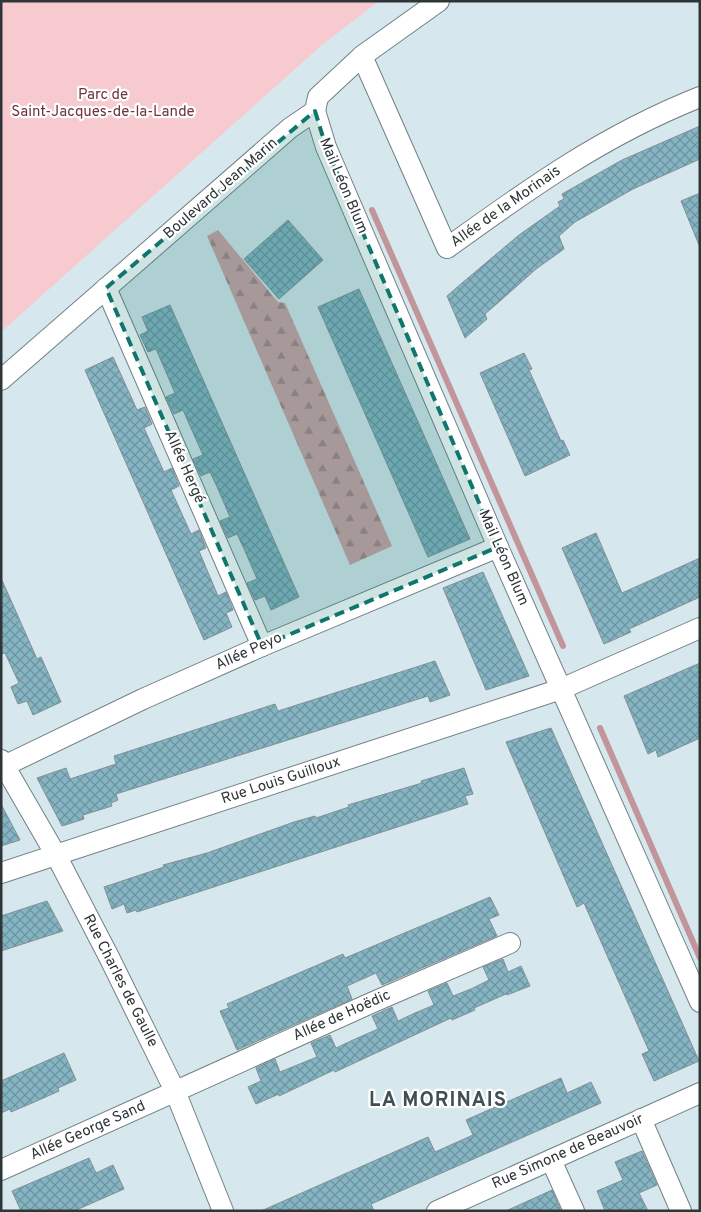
<svg xmlns="http://www.w3.org/2000/svg" width="701" height="1212" viewBox="0 0 701 1212" font-family="Overpass,sans-serif">
	<style>
		.forest { fill: url(#forest-firs) }
		.green { fill: #f6cace }
		.lines { fill: none; stroke-linecap: round; stroke-linejoin: round }
		.stream { stroke: #c19599; stroke-width: 6 }
		.building { fill: url(#building-cross-hatch); stroke: #819196 }
		.street-casing { stroke: #718186; stroke-width: 22 }
		.street { stroke: #fff; stroke-width: 20 }
		.marked { fill: #0f766e; fill-opacity: 0.2; stroke: #0f766e; stroke-width: 4; stroke-dasharray: 10 6; stroke-linejoin: round }
		.labels { text-anchor: middle; dominant-baseline: central; stroke-width: 4.5; stroke-linejoin: round; paint-order: stroke }
		.park-label { font-size: 15px; fill: #6e333d; stroke: #fff }
		.street-label { font-size: 15px; fill: #2f3638; stroke: #fff }
		.district-label { font-size: 20px; font-weight: bold; letter-spacing: 1px; fill: #404f54; stroke: #fff }
	</style>
	<defs>
		<pattern id="forest-firs" width="22" height="20" patternUnits="userSpaceOnUse" patternTransform="scale(1.25)"><rect width="22" height="20" fill="#cea1a5"/><path d="M5 1l3.5 6h-7zM16 11l3.5 6h-7z" fill="#a88487"/></pattern>
		<pattern id="building-cross-hatch" width="8" height="8" patternUnits="userSpaceOnUse" patternTransform="scale(1.25)"><rect width="8" height="8" fill="#85b4c2"/><path d="M0 0l8 8M0 8l8-8" fill="none" stroke="#6d939f"/></pattern>
	</defs>
	<rect width="100%" height="100%" fill="#d6e7ed"/>
	<polygon class="forest" points="218,230 278,302 285,303 392,546 350,565 207,236"/>
	<polygon class="green" points="1,1 379,1 323,44 1,332"/>
	<g class="lines">
		<g class="stream">
			<polyline points="372,210 563,646"/>
			<polyline points="600,728 700,958"/>
		</g>
	</g>
	<g class="building">
		<polygon points="700,126 700,159 633,189 575,222 559,236 564,249 536,269 500,301 485,314 487,319 465,338 447,296 462,283 519,235 560,206 558,202 564,199 562,194 622,160"/>
		<polygon points="700,193 700,245 699,245 681,201"/>
		<polygon points="288,220 323,260 279,299 244,259"/>
		<polygon points="359,289 470,539 428,557 318,307"/>
		<polygon points="170,305 299,597 271,610 265,596 255,600 247,583 257,579 245,551 237,534 228,538 220,521 230,517 218,489 210,472 201,476 193,459 203,455 183,410 174,414 166,397 175,393 156,349 148,352 140,335 148,331 142,317"/>
		<polygon points="524,353 532,369 529,370 561,441 563,440 570,455 525,476 480,373"/>
		<polygon points="113,357 137,410 145,407 152,424 144,428 164,472 172,468 179,486 171,490 191,534 199,530 206,548 199,551 218,596 226,592 233,610 226,613 232,627 204,640 85,370"/>
		<polygon points="596,533 622,593 700,558 700,597 629,629 631,632 604,644 562,548"/>
		<polygon points="483,572 529,676 486,690 443,588"/>
		<polygon points="1,578 37,659 41,657 61,702 33,715 27,701 18,704 11,687 19,683 5,653 1,654"/>
		<polygon points="435,661 450,695 430,702 428,696 116,794 118,800 111,803 112,806 83,815 84,819 62,826 37,778 66,768 70,779 116,764 114,756 275,704 278,711"/>
		<polygon points="700,663 700,738 658,757 656,750 648,754 624,696"/>
		<polygon points="551,728 699,1061 654,1081 642,1054 649,1051 584,903 577,907 506,742"/>
		<polygon points="464,768 473,794 465,796 468,804 137,912 136,910 127,913 124,904 112,909 104,887 164,867 163,865 207,853 294,822 315,816 316,818 349,807 348,805 422,783 421,781"/>
		<polygon points="1,804 20,840 1,846"/>
		<polygon points="490,897 499,915 489,919 497,936 382,985 376,973 347,986 352,999 237,1050 220,1011 229,1008 227,1004 343,954 345,958"/>
		<polygon points="47,901 63,931 1,951 1,916"/>
		<polygon points="503,959 508,972 521,966 530,986 507,995 506,994 474,1008 475,1010 452,1020 451,1018 335,1072 334,1070 279,1096 279,1094 256,1104 248,1087 261,1081 256,1068 275,1059 280,1072 317,1057 311,1043 330,1035 336,1048 353,1040 378,1029 372,1016 392,1007 398,1021 415,1013 434,1005 428,991 447,983 453,996 471,989 489,980 483,967"/>
		<polygon points="64,1053 76,1080 58,1088 59,1091 39,1100 11,1112 10,1109 1,1113 1,1081"/>
		<polygon points="561,1078 567,1093 591,1082 601,1103 371,1204 374,1211 261,1211 428,1137 435,1152 473,1135 466,1120"/>
		<polygon points="642,1151 657,1185 639,1193 648,1211 605,1211 597,1191 623,1180 615,1162"/>
		<polygon points="89,1158 96,1173 113,1165 124,1189 74,1211 21,1211 12,1191"/>
		<polygon points="552,1190 561,1211 506,1211"/>
	</g>
	<g class="lines">
		<g class="street-casing">
			<g id="street">
				<path d="M362,56l85,192c83,-60 157,-113 253,-151"/>
				<polyline points="315,111 326,147 498,547 700,1002"/>
				<polyline points="106,288 262,646"/>
				<polyline points="1,380 290,128 315,111 318,97 362,56 439,1"/>
				<polyline points="1,760 56,855 109,957 175,1091 223,1211"/>
				<polyline points="4,766 143,699 262,646 498,547"/>
				<polyline points="1,873 561,689 700,628"/>
				<polyline points="641,1119 681,1211"/>
				<polyline points="551,1160 574,1211"/>
				<polyline points="1,1170 371,1003 510,943"/>
				<polyline points="437,1211 700,1093"/>
			</g>
		</g>
		<use href="#street" class="street"/>
	</g>
	<path class="marked" d="M315,111l11,36 172,400 -236,99 -156,-358z"/>
	<g class="labels">
		<g class="park-label">
			<text x="103" y="95">Parc de<tspan x="103" dy="17">Saint-Jacques-de-la-Lande</tspan></text>
		</g>
		<g class="street-label">
			<text transform="translate(343 186) rotate(67)">Mail Léon Blum</text>
			<text transform="translate(221 189) rotate(-41)">Boulevard Jean Marin</text>
			<text transform="translate(506 207) rotate(-35)">Allée de la Morinais</text>
			<text transform="translate(184 467) rotate(66)">Allée Hergé</text>
			<text transform="translate(503 558) rotate(66)">Mail Léon Blum</text>
			<text transform="translate(249 652) rotate(-24)">Allée Peyo</text>
			<text transform="translate(281 781) rotate(-18)">Rue Louis Guilloux</text>
			<text transform="translate(120 981) rotate(63)">Rue Charles de Gaulle</text>
			<text transform="translate(342 1016) rotate(-24)">Allée de Hoëdic</text>
			<text transform="translate(88 1131) rotate(-24)">Allée George Sand</text>
			<text transform="translate(568 1152) rotate(-24)">Rue Simone de Beauvoir</text>
		</g>
		<g class="district-label">
			<text x="438" y="1101">LA MORINAIS</text>
		</g>
	</g>
	<rect width="701" height="1212" fill="none" stroke="#2f3638" stroke-width="5"/>
</svg>
